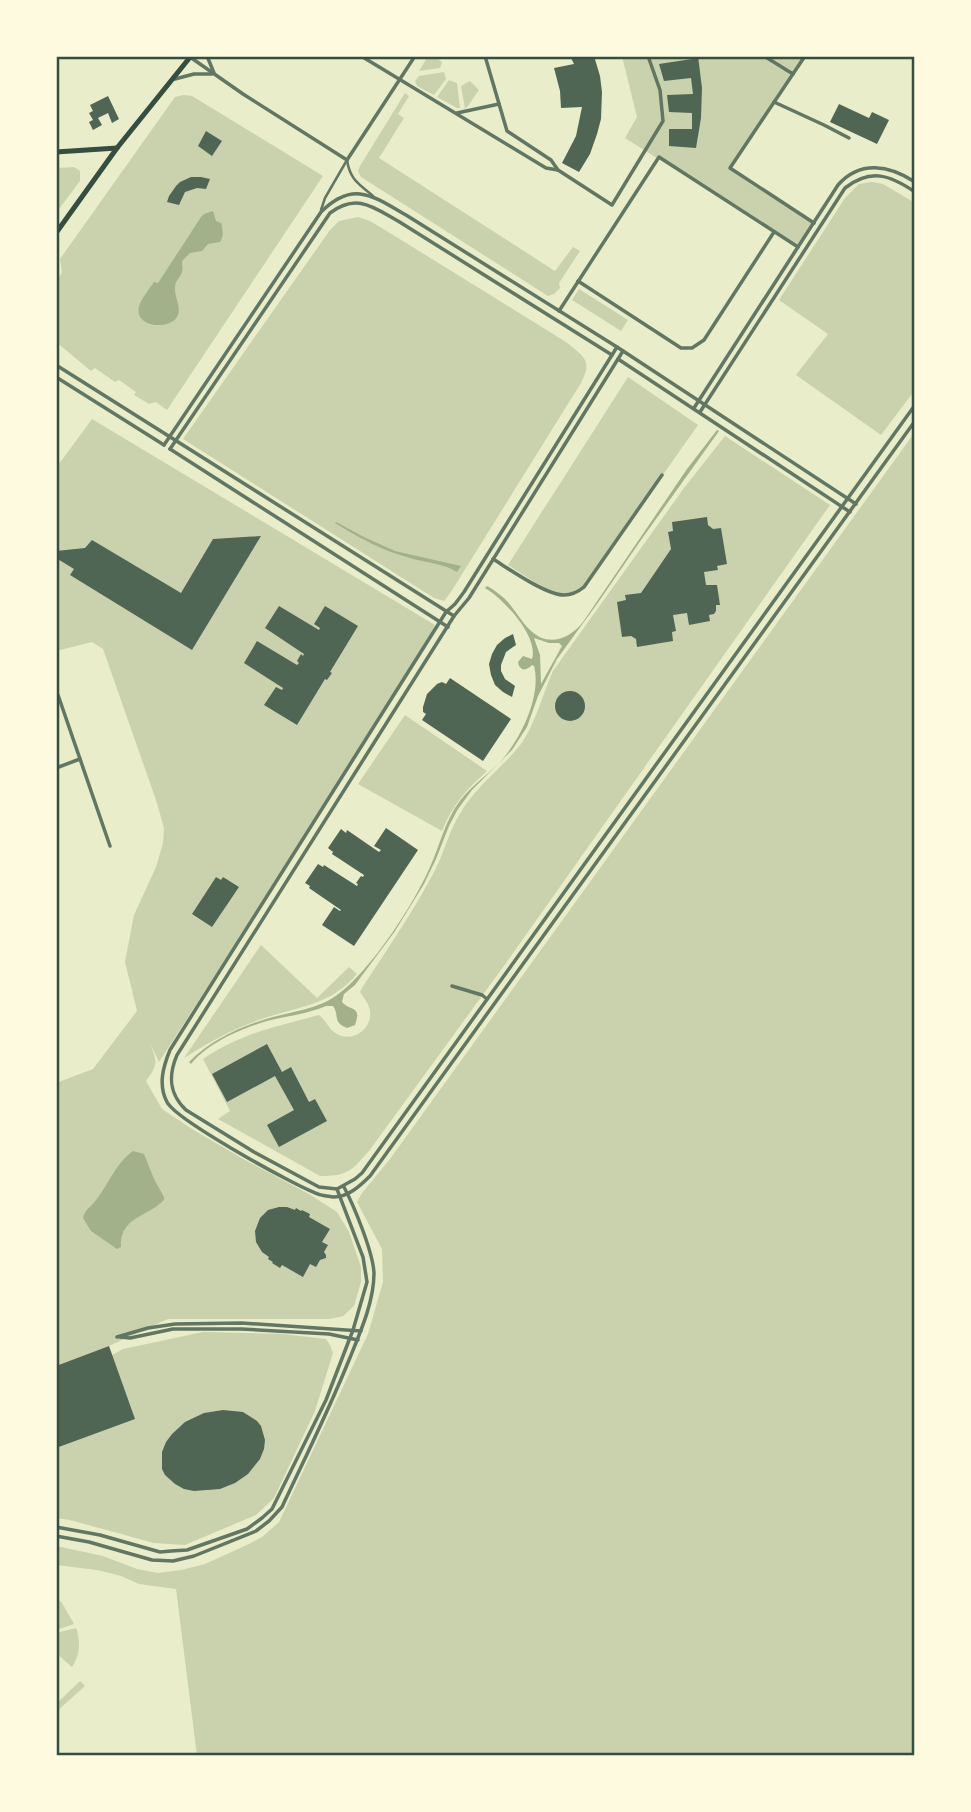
<svg xmlns="http://www.w3.org/2000/svg" width="971" height="1812" viewBox="0 0 971 1812" font-family="'Sofia Sans Condensed',sans-serif">
	<style>
		.green { fill: #cad2ad }
		.water { fill: #a3b18a; fill-rule: evenodd }
		.building { fill: #4f6655 }
		.lines { fill: none; stroke-linecap: round; stroke-linejoin: round }
		.pedestrian { stroke: #617663; stroke-width: 2.5 }
		.minor { stroke: #617663; stroke-width: 3.5 }
		.secondary { stroke: #344e41; stroke-width: 5 }
		.neatline { fill: none; stroke: #344e41; stroke-width: 2.5 }
	</style>
	<rect width="100%" height="100%" fill="#e9edc9"/>
	<g class="green">
		<polygon points="428,56 434,56 442,62 440,68 419,71"/>
		<polygon points="622,56 805,56 730,168 814,223 798,247 625,138 637,117"/>
		<polygon points="444,72 446,79 434,95 417,86 415,81 419,76"/>
		<polygon points="449,80 457,83 460,108 457,108 437,97"/>
		<polygon points="470,81 479,90 468,106 465,109 461,86"/>
		<polygon points="405,93 409,96 398,114 404,118 379,158 555,271 573,247 580,251 559,283 560,288 554,294 548,296 361,177 358,171 360,166"/>
		<polygon points="183,95 192,96 323,176 167,410 156,402 149,404 134,395 136,392 119,380 115,382 95,368 91,371 56,342 56,282 62,272 60,259 175,97"/>
		<polygon points="74,167 80,171 80,181 56,213 56,168"/>
		<polygon points="872,182 883,184 915,203 915,390 881,435 796,375 828,334 779,300 845,198 859,184"/>
		<path d="M358,217l12,4 20,12 176,109c18,15 27,18 15,41l-130,209 -7,9 -10,-3 -251,-159 147,-209 9,-9z"/>
		<polygon points="579,289 628,320 621,331 572,300"/>
		<polygon points="628,377 698,425 584,587 574,594 551,593 508,565"/>
		<path d="M92,419l343,206 -16,31 -151,238 -109,168 -10,-20c8,19 10,22 -3,39l16,28 30,20 53,31 64,34 28,18 12,20 12,35v15l-7,24 -11,10 -13,3h-162l-59,27 -53,20v-283l37,-14 44,-58 -12,-49 9,-47 22,-48 7,-24 1,-15 -8,-28 -53,-151 -11,-7 -36,9v-183z"/>
		<polygon points="915,432 915,1756 197,1756 176,1589 139,1584 121,1576 97,1570 56,1565 56,1546 103,1556 137,1569 158,1573 181,1570 205,1564 249,1544 262,1537 279,1522 368,1334 383,1282 382,1249 357,1202 362,1193 390,1159"/>
		<path d="M725,436l105,69 -324,458 -137,188c-18,20 -21,25 -49,25l-102,-57 12,-8 -27,-52c39,-26 72,-32 116,-44 8,6 10,16 20,20 18,7 36,-10 30,-28 -2,-6 -6,-10 -9,-15l2,-4c25,-39 52,-77 73,-118 10,-19 14,-40 26,-58 16,-27 41,-44 60,-68 14,-19 22,-51 32,-73l131,-183z"/>
		<path d="M405,715l82,56c-20,18 -35,34 -45,60l-84,-47z"/>
		<path d="M261,945l56,53 32,-31 8,7c-29,35 -68,33 -106,49 -24,9 -46,22 -67,35z"/>
		<polygon points="203,1332 283,1334 326,1339 330,1345 333,1353 315,1411 274,1498 256,1515 185,1545 154,1543 70,1520 56,1518 56,1448 112,1355 123,1349"/>
		<polygon points="56,1597 62,1603 74,1624 56,1630"/>
		<path d="M76,1628c5,14 4,27 -4,39l-16,-14v-20z"/>
		<polygon points="80,1681 85,1686 56,1712 56,1704"/>
	</g>
	<g class="water">
		<path d="M213,211l3,10 5,2c2,8 3,12 -1,19l-12,2 -6,7 -12,2 -8,8c0,4 1,8 0,11 -2,6 -7,9 -7,15 -1,9 6,19 3,28 -6,16 -45,13 -39,-9 3,-8 10,-17 15,-24l4,1 43,-66 3,-3z"/>
		<path d="M717,430l2,1 -78,109 -44,64 -40,55 -19,37 -11,31 -15,23 -40,40 -14,19 -9,17 -13,33 -12,25 -29,47 -40,54 -11,9 -2,8c9,10 20,3 13,23l-8,3c-15,-6 -7,-12 -14,-22h-7c-19,8 -39,10 -59,15 -26,8 -58,21 -76,43l-2,-2c21,-22 54,-37 84,-45 22,-6 45,-8 64,-22 33,-23 77,-91 93,-128 9,-20 14,-41 25,-59 12,-19 29,-30 44,-45 21,-22 43,-67 35,-97l-2,-1c-4,4 -9,7 -13,1l-1,-4 5,-6 9,3c7,-22 -28,-60 -47,-71l2,-2c6,3 12,8 18,13 9,9 15,21 25,31 17,17 39,10 53,-8l104,-153zM534,638l15,5h10l3,3 -21,38 -1,-29z"/>
		<path d="M336,522l28,15 31,14 66,15 -4,6c-14,-9 -31,-9 -47,-14 -27,-7 -51,-20 -75,-35z"/>
		<path d="M133,1151l11,3 10,25 10,18v3c-17,17 -45,18 -43,47l-4,2 -26,-18 -8,-13c2,-9 8,-11 13,-18 13,-16 19,-36 37,-49z"/>
	</g>
	<g class="building">
		<polygon points="570,56 594,56 600,76 602,92 601,119 597,134 590,154 579,172 562,163 576,136 582,107 561,108 560,91 554,68 574,64"/>
		<polygon points="691,56 698,56 702,88 701,118 696,148 669,146 669,129 692,129 692,113 669,112 667,95 693,94 691,78 664,81 659,64 692,59"/>
		<polygon points="108,96 119,119 112,123 108,113 98,118 102,125 93,130 89,122 93,120 89,113 93,111 90,105"/>
		<polygon points="839,104 869,118 872,112 889,120 877,144 830,122"/>
		<polygon points="206,131 222,141 212,156 198,146"/>
		<polygon points="191,177 201,177 210,179 206,189 197,188 185,192 179,205 167,202 169,196 176,186 180,182"/>
		<polygon points="707,517 708,525 713,529 721,528 727,564 717,566 718,570 704,572 706,585 717,585 720,605 716,605 716,611 714,614 709,615 710,621 689,625 687,613 673,615 676,631 672,632 673,641 637,647 636,639 631,636 622,637 617,602 626,600 625,595 641,593 671,549 668,532 673,531 672,522"/>
		<polygon points="261,536 192,650 70,575 74,569 56,558 56,551 85,548 92,540 181,593 213,539"/>
		<polygon points="279,606 319,630 320,628 314,624 325,606 358,626 330,672 332,673 327,680 325,679 297,725 264,705 276,687 282,690 283,688 244,663 257,641 297,665 299,663 297,661 301,654 303,656 304,654 265,628"/>
		<polygon points="513,634 516,645 506,652 501,665 501,671 505,679 515,686 512,697 503,692 495,685 491,675 489,664 492,654 497,645 505,638"/>
		<polygon points="450,678 511,719 483,761 422,720 426,714 423,712 423,707 427,694 437,684 442,682 446,684"/>
		<circle cx="570" cy="706" r="15"/>
		<polygon points="386,828 418,850 354,946 322,925 334,907 340,911 341,910 309,888 310,886 305,883 318,864 323,867 324,865 357,886 358,884 356,883 361,876 363,877 364,875 332,854 333,852 328,848 341,829 346,833 347,830 379,852 381,850 374,846"/>
		<polygon points="216,877 221,880 223,877 239,887 212,927 192,914"/>
		<polygon points="267,1044 282,1072 291,1067 309,1102 315,1099 327,1121 279,1147 267,1125 294,1110 275,1076 227,1102 212,1074"/>
		<polygon points="279,1207 287,1207 295,1210 296,1208 301,1211 302,1210 310,1214 309,1217 330,1229 322,1242 328,1245 324,1252 326,1255 326,1258 320,1260 316,1267 310,1264 303,1277 282,1265 280,1268 272,1263 273,1262 268,1259 269,1257 262,1252 256,1242 255,1231 260,1218 268,1210"/>
		<polygon points="109,1346 135,1419 56,1448 56,1366"/>
		<polygon points="223,1410 243,1412 257,1421 261,1426 265,1440 264,1449 260,1459 248,1474 235,1483 220,1489 194,1491 184,1489 175,1484 165,1475 162,1469 162,1452 166,1442 172,1434 185,1422 204,1413"/>
	</g>
	<g class="lines">
		<g class="pedestrian">
			<path d="M347,160c3,20 12,24 26,36"/>
			<polyline points="321,210 325,198 347,160"/>
		</g>
		<g class="minor">
			<polyline points="182,56 190,57 243,94 347,160 415,56"/>
			<polyline points="207,56 214,73"/>
			<polyline points="361,56 546,168 558,170 612,205 663,121 660,90 648,56"/>
			<polyline points="485,56 507,131 551,160 558,170"/>
			<polyline points="764,56 793,74"/>
			<polyline points="805,56 730,168 814,223"/>
			<polyline points="175,79 194,74 212,74"/>
			<polyline points="774,102 824,125 849,138"/>
			<polyline points="457,113 499,104"/>
			<polyline points="578,281 681,348 692,348 704,340 774,232"/>
			<polyline points="559,311 659,157 798,247"/>
			<path d="M617,347l-153,245 -9,12 -9,8 -276,438c-7,17 -12,35 -3,52 9,18 128,84 151,92 4,2 11,2 16,3 14,0 26,-11 36,-21l545,-755"/>
			<path d="M623,351l-154,247 -15,18 -277,439c-9,21 -8,39 9,55l68,42 65,35 18,2 18,-10 7,-6 553,-768"/>
			<polyline points="618,359 850,512"/>
			<polyline points="56,365 454,616"/>
			<polyline points="56,377 164,445"/>
			<path d="M694,408l144,-223c22,-25 51,-20 77,-3"/>
			<path d="M700,412l145,-224c26,-20 45,-13 70,4"/>
			<path d="M164,445l157,-233c32,-32 52,-16 85,3l211,132 239,157"/>
			<path d="M170,449l160,-236c27,-20 43,-6 68,8l214,134"/>
			<polyline points="170,449 448,627"/>
			<path d="M493,559c16,10 53,36 71,36 8,0 14,-3 20,-8l78,-112"/>
			<polyline points="56,695 58,695 110,846"/>
			<polyline points="56,768 80,759"/>
			<polyline points="452,986 482,995 487,999"/>
			<polyline points="117,1337 148,1328 175,1324 241,1323 361,1331"/>
			<polyline points="120,1337 130,1338 173,1329 241,1329 329,1334 358,1340"/>
			<polyline points="56,1527 100,1535 160,1552 171,1551 187,1550 247,1529 262,1518 272,1509 326,1400 353,1330 367,1282 363,1257 337,1189"/>
			<path d="M56,1536l33,6 63,18 21,1 21,-5 62,-25 13,-10 13,-14c23,-49 47,-97 67,-147 11,-27 25,-58 25,-87 -1,-21 -20,-67 -30,-86"/>
		</g>
		<g class="secondary">
			<polyline points="56,152 117,148"/>
			<polyline points="56,233 117,148 191,56"/>
		</g>
	</g>
	<rect width="971" height="1812" fill="none" stroke="#fefae0" stroke-width="116"/>
	<rect x="58" y="58" width="855" height="1696" class="neatline"/>
</svg>
